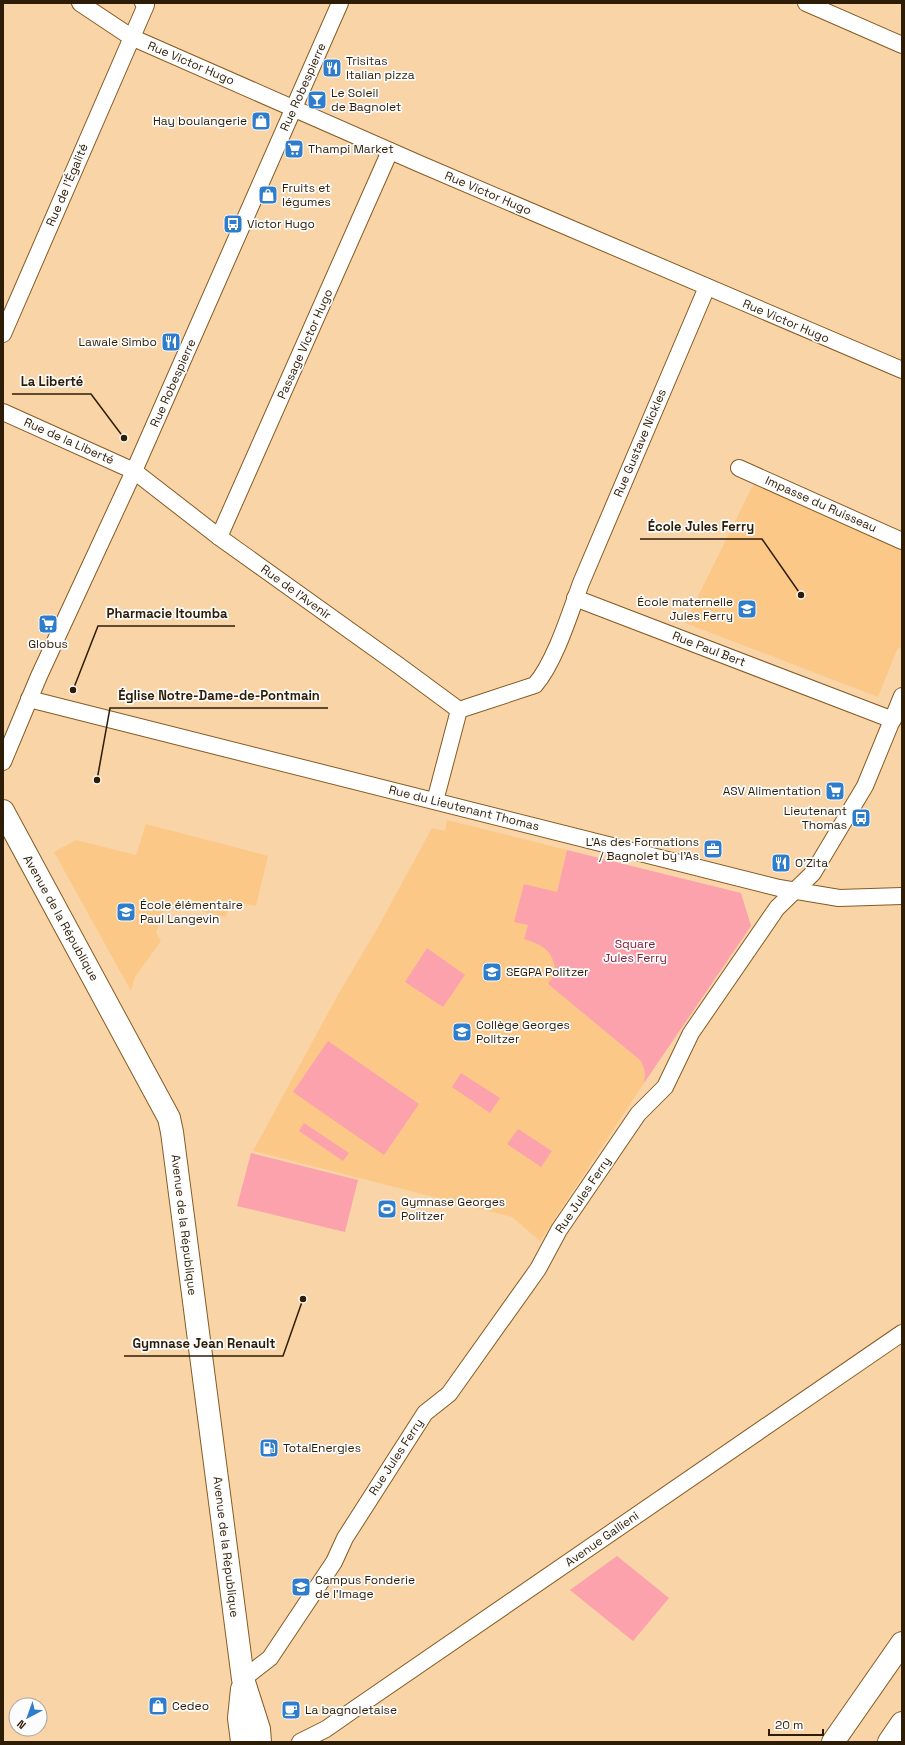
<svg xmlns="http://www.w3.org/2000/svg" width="905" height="1745" viewBox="0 0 905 1745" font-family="'Space Grotesk',sans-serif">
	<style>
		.built { fill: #fcc888 }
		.green { fill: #fca2ad }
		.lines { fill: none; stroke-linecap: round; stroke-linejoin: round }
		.minor-casing { stroke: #855b22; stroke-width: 18 }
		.secondary-casing { stroke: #855b22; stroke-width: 24 }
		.trunk-casing { stroke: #855b22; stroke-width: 24 }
		.minor { stroke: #fff; stroke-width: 16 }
		.secondary { stroke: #fff; stroke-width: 22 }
		.trunk { stroke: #fff; stroke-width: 22 }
		.labels { text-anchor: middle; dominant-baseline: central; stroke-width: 3.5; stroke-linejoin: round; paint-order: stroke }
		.poi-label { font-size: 12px; fill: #2e1d06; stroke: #fcfcfc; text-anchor: start }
		.street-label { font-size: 12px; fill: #2e1d06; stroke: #fcfcfc }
		.park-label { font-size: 12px; fill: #851e37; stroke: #fcfcfc }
		.leader { fill: none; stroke: #2e1d06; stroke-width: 1.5 }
		.callout-dot { fill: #2e1d06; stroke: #fcfcfc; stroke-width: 1.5 }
		.callout-label { font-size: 13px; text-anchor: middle; font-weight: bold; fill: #2e1d06; stroke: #fcfcfc; stroke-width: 3.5; stroke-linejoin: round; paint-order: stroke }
	</style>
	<rect width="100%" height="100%" fill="#f9d4a7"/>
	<g class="built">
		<polygon points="756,479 902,546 902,647 901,649 898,647 878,697 685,623"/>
		<polygon points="447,820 567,850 557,892 528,925 525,939 539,944 549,951 555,963 556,972 548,984 641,1061 645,1072 644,1083 540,1241 512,1217 253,1151 339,993 377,929 432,828 445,831"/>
		<polygon points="146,824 268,856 256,906 230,901 226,917 167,903 156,932 161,941 135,977 131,991 54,852 76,840 136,855"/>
	</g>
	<g class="green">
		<path d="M567,850l174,43 10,33 -107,157 1,-11 -4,-11 -93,-77 8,-12c-4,-22 -11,-26 -32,-33l4,-14 -14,-3 10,-38 33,8z"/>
		<polygon points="427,948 465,975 443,1007 405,982"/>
		<polygon points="328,1041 419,1104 384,1155 293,1092"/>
		<polygon points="461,1073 500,1098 490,1113 452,1087"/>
		<polygon points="304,1123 349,1153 343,1161 299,1131"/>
		<polygon points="518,1129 552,1151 541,1167 507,1144"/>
		<polygon points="251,1153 358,1180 345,1232 237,1206"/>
		<polygon points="617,1556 669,1598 633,1641 570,1590"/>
	</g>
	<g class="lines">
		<g class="minor-casing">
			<g id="minor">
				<polyline points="80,3 131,37 420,164 902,370"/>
				<polyline points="806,3 902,45"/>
				<polyline points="3,334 146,5 143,3"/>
				<polyline points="3,412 134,471 219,537 398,665 459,710"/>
				<polyline points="739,468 902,541"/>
				<polyline points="219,537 390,151"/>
				<polyline points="575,598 893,720"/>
				<polyline points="29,699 779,888 839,898 902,896"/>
				<polyline points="3,762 39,676 134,471 340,3"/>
				<path d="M435,801l24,-91 76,-25c20,-23 35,-72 46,-102l126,-296"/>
				<polyline points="243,1679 270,1658 334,1562 345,1538 425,1413 449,1394 538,1269 559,1230 638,1114 665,1087 691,1033 777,908 813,873 865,786 902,696"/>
				<polyline points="300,1742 326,1729 356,1708 902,1333"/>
			</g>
		</g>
		<g class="secondary-casing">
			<g id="secondary">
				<polyline points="3,811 169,1118 172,1132 243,1679 259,1729 260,1742"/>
				<polyline points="242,1742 239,1718 242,1689"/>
			</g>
		</g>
		<g class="trunk-casing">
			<g id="trunk">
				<polyline points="833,1742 902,1643"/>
				<polyline points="889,1742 902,1723"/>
			</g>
		</g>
		<use href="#minor" class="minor"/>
		<use href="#secondary" class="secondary"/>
		<use href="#trunk" class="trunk"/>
	</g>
	<defs>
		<g id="restaurant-square" transform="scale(1)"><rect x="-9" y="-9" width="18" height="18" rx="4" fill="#2e7dcc" stroke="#fcfcfc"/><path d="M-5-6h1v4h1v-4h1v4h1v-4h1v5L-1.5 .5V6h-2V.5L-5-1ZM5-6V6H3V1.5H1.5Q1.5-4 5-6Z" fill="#fff"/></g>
		<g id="bar-square" transform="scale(1)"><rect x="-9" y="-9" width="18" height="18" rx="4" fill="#2e7dcc" stroke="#fcfcfc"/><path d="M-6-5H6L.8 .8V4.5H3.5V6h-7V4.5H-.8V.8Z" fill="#fff"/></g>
		<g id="shop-square" transform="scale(1)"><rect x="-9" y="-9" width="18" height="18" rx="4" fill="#2e7dcc" stroke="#fcfcfc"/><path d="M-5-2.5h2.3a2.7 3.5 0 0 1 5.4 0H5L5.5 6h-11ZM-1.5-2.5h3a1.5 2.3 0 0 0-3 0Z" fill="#fff"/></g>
		<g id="supermarket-square" transform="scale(1)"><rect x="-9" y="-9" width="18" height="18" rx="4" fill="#2e7dcc" stroke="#fcfcfc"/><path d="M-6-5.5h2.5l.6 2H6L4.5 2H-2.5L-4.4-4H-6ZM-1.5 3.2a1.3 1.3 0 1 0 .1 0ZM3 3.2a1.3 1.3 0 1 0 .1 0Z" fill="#fff"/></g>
		<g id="bus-square" transform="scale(1)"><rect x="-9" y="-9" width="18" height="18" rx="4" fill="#2e7dcc" stroke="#fcfcfc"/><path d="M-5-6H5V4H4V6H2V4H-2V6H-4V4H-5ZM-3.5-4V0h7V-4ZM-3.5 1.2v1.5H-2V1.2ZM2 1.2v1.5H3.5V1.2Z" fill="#fff"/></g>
		<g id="school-square" transform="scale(1)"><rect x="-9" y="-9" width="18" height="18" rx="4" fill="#2e7dcc" stroke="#fcfcfc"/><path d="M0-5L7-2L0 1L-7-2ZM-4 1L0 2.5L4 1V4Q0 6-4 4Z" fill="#fff"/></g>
		<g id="office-square" transform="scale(1)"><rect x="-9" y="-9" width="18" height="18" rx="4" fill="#2e7dcc" stroke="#fcfcfc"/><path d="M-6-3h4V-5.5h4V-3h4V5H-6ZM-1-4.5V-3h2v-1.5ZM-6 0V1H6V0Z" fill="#fff"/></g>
		<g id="stadium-square" transform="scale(1)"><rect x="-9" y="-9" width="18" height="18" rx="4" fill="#2e7dcc" stroke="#fcfcfc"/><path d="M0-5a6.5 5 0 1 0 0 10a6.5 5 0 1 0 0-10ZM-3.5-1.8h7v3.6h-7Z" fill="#fff"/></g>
		<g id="fuel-square" transform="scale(1)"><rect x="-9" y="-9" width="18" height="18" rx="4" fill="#2e7dcc" stroke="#fcfcfc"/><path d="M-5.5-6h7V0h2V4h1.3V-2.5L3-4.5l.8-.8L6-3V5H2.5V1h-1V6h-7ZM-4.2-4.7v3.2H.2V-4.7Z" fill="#fff"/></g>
		<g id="university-square" transform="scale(1)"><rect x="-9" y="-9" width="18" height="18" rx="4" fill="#2e7dcc" stroke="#fcfcfc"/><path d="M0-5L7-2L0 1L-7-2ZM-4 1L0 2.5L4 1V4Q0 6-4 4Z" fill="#fff"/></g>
		<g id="cafe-square" transform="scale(1)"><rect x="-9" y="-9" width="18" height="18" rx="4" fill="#2e7dcc" stroke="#fcfcfc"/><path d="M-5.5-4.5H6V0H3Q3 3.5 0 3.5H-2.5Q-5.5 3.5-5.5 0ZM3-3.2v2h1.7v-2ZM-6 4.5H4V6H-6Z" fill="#fff"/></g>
	</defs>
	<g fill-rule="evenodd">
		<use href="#restaurant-square" x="332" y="68"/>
		<use href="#bar-square" x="317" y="100"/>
		<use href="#shop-square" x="261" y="121"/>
		<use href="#supermarket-square" x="294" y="149"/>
		<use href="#shop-square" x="268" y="195"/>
		<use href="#bus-square" x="233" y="224"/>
		<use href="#restaurant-square" x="171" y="342"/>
		<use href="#school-square" x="747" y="609"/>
		<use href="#supermarket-square" x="48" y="624"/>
		<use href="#supermarket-square" x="835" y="791"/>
		<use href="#bus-square" x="861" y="818"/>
		<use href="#office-square" x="713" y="849"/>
		<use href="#restaurant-square" x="781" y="863"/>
		<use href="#school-square" x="126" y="912"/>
		<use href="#school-square" x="492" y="972"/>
		<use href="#school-square" x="462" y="1032"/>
		<use href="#stadium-square" x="387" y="1209"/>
		<use href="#fuel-square" x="269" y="1448"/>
		<use href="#university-square" x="301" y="1587"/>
		<use href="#shop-square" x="158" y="1706"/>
		<use href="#cafe-square" x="291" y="1710"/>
	</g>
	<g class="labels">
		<g class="poi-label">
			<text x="346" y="61">Trisitas<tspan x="346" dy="14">Italian pizza</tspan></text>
			<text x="331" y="93">Le Soleil<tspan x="331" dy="14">de Bagnolet</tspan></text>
			<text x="247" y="121" text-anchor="end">Hay boulangerie</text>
			<text x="308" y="149">Thampi Market</text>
			<text x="282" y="188">Fruits et<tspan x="282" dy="14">légumes</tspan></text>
			<text x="247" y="224">Victor Hugo</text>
			<text x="157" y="342" text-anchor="end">Lawale Simbo</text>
			<text x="733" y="602" text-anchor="end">École maternelle<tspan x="733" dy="14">Jules Ferry</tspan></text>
			<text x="48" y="644" text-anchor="middle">Globus</text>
			<text x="821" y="791" text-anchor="end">ASV Alimentation</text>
			<text x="847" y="811" text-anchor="end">Lieutenant<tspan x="847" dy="14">Thomas</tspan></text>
			<text x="699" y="842" text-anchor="end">L'As des Formations<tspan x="699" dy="14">/ Bagnolet by l'As</tspan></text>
			<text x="795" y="863">O'Zita</text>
			<text x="140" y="905">École élémentaire<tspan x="140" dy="14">Paul Langevin</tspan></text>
			<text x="506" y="972">SEGPA Politzer</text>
			<text x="476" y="1025">Collège Georges<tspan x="476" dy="14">Politzer</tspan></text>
			<text x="401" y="1202">Gymnase Georges<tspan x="401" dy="14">Politzer</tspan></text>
			<text x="283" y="1448">TotalEnergies</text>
			<text x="315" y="1580">Campus Fonderie<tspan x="315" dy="14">de l'Image</tspan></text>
			<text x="172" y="1706">Cedeo</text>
			<text x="305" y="1710">La bagnoletaise</text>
		</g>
		<g class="street-label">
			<text transform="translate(191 63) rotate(23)">Rue Victor Hugo</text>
			<text transform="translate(303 87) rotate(-66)">Rue Robespierre</text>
			<text transform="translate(67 185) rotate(-67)">Rue de l'Égalité</text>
			<text transform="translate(488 193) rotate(23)">Rue Victor Hugo</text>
			<text transform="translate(786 321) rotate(23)">Rue Victor Hugo</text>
			<text transform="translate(305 344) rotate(-66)">Passage Victor Hugo</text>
			<text transform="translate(173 383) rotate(-66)">Rue Robespierre</text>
			<text transform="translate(69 441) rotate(24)">Rue de la Liberté</text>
			<text transform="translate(640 443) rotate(-67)">Rue Gustave Nickles</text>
			<text transform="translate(821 504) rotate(24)">Impasse du Ruisseau</text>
			<text transform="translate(296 592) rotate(36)">Rue de l'Avenir</text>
			<text transform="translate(709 649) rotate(21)">Rue Paul Bert</text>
			<text transform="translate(464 808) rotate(14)">Rue du Lieutenant Thomas</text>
			<text transform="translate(61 918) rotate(61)">Avenue de la République</text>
			<text transform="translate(583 1195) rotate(-56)">Rue Jules Ferry</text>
			<text transform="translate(184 1225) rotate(83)">Avenue de la République</text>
			<text transform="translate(396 1457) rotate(-57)">Rue Jules Ferry</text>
			<text transform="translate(602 1539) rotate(-35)">Avenue Gallieni</text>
			<text transform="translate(226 1547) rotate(83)">Avenue de la République</text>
		</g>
		<g class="park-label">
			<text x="635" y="944">Square<tspan x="635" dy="14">Jules Ferry</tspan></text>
		</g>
	</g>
	<path class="leader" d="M124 438L91 394H12M801 595L762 539H640M73 690L98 626H235M97 780L110 708H328M303 1299L283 1356H124"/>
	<g class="callout-dot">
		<circle cx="124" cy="438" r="4"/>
		<circle cx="801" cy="595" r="4"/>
		<circle cx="73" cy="690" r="4"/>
		<circle cx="97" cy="780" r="4"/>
		<circle cx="303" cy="1299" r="4"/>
	</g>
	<g class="callout-label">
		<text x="52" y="386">La Liberté</text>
		<text x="701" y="531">École Jules Ferry</text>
		<text x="167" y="618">Pharmacie Itoumba</text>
		<text x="219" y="700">Église Notre-Dame-de-Pontmain</text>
		<text x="204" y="1348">Gymnase Jean Renault</text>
	</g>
	<rect width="905" height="1745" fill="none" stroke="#2e1d06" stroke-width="8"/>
	<g transform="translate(28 1717) rotate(221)"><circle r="19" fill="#fcfcfc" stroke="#aaa39a"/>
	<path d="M0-3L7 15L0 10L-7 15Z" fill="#2e7dcc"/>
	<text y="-6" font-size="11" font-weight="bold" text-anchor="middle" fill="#2e1d06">N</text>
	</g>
	<path d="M769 1729v6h54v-6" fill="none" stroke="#2e1d06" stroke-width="2"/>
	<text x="775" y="1729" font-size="12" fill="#2e1d06" stroke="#fcfcfc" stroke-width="3" paint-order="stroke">20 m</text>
</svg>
